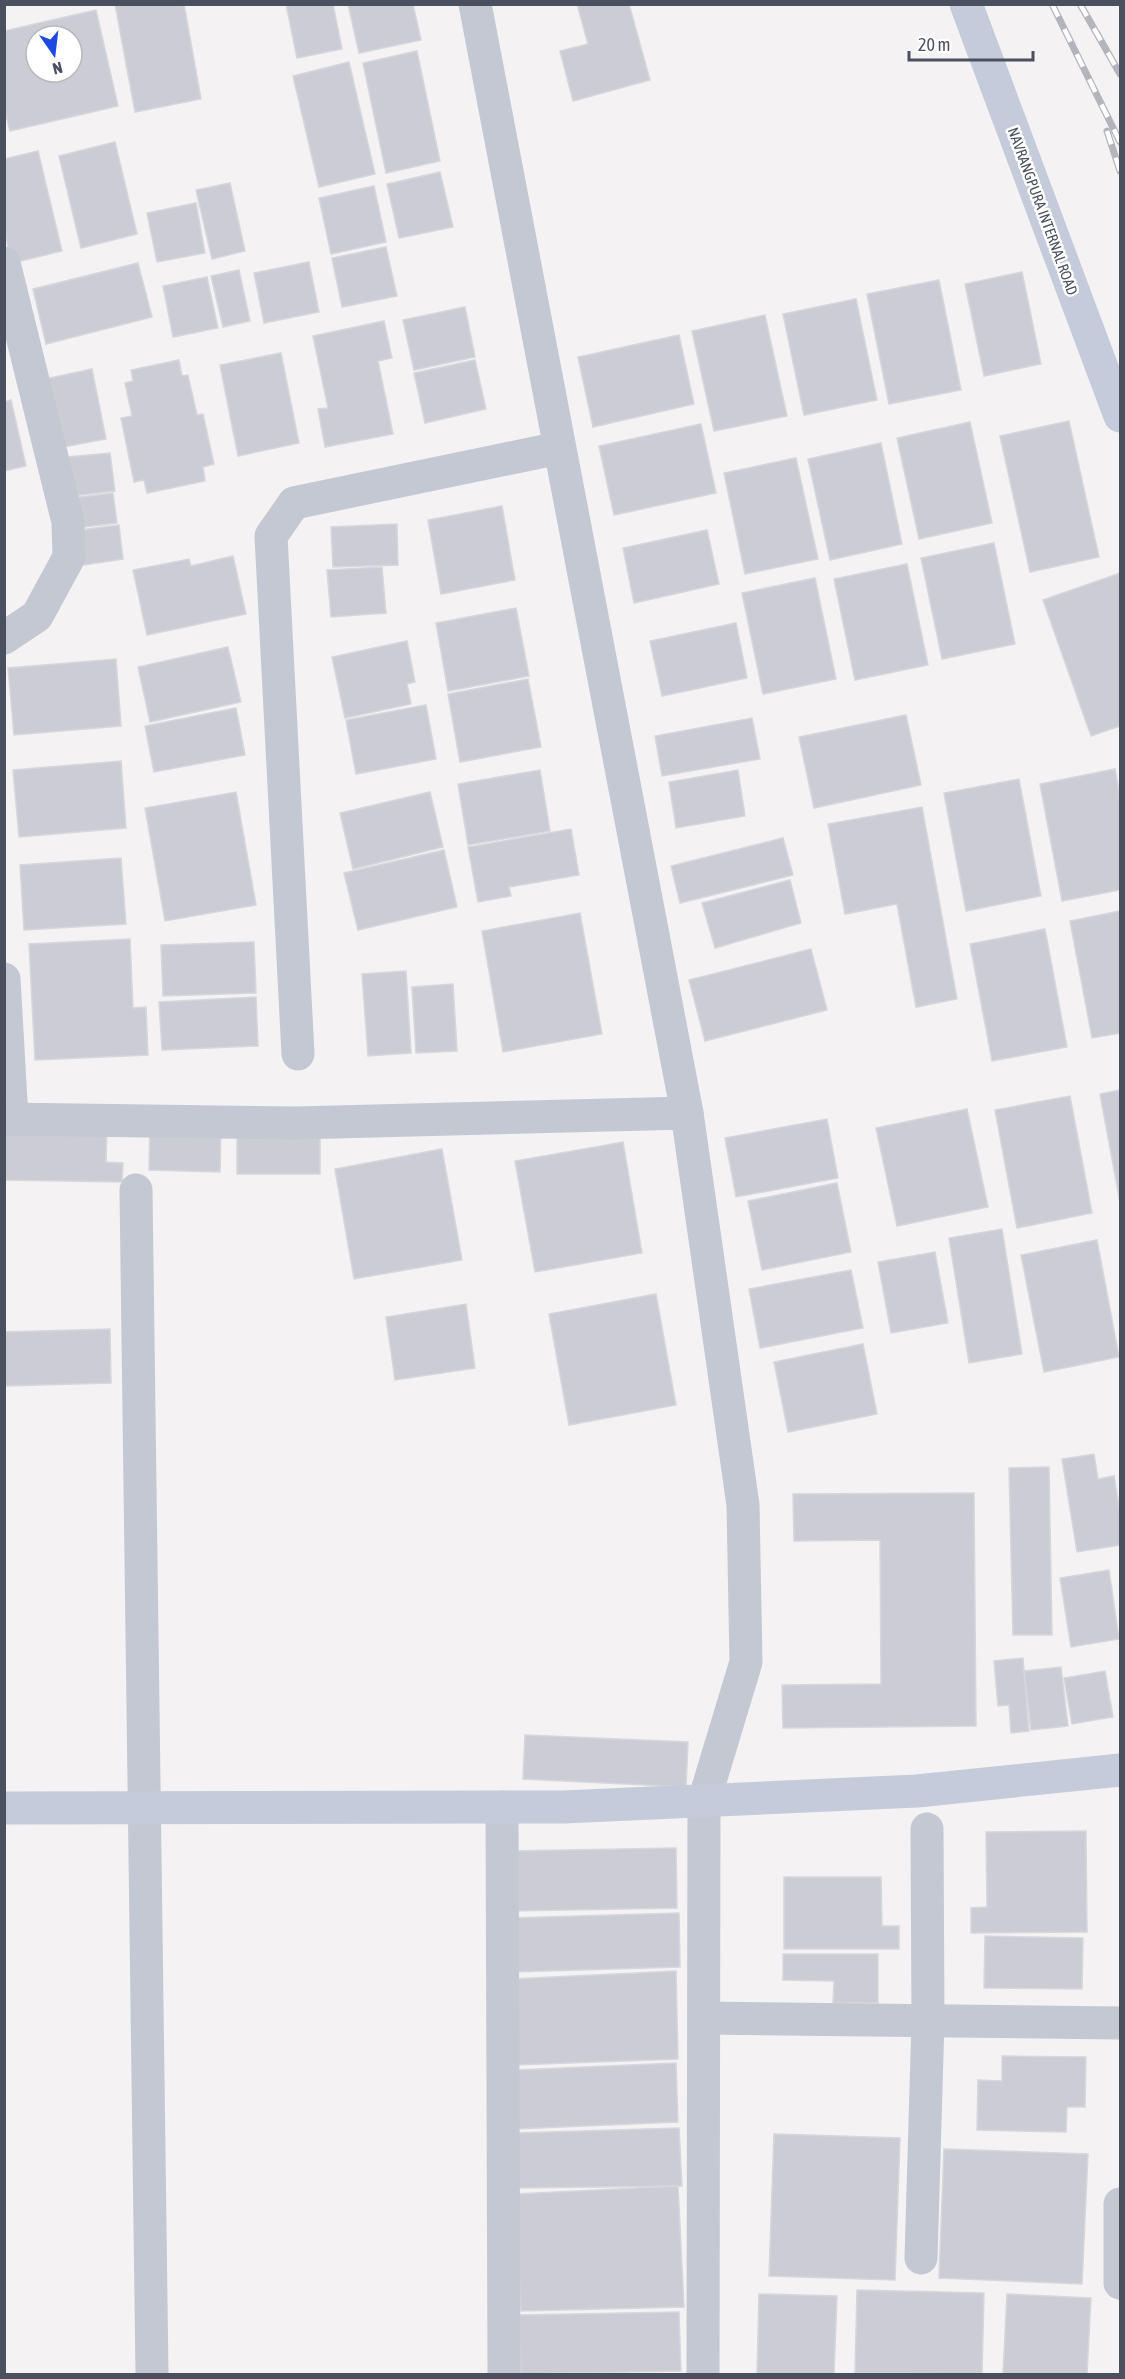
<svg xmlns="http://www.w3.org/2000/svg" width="1125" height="2379" viewBox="0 0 1125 2379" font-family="'Asap Condensed',sans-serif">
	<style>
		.building { fill: #cccdd4; stroke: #d6d6dd; stroke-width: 1.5; fill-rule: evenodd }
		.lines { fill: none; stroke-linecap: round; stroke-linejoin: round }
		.street { stroke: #c3c8d3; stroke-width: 33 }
		.secondary { stroke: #c5cbda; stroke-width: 33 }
		.rail-casing { stroke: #b4b5bc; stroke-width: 7 }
		.rail { stroke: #fff; stroke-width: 4.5; stroke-dasharray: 14; stroke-linecap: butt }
		.labels { text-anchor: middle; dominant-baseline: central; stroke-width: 5; stroke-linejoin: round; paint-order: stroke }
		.street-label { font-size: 15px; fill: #4a505f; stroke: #fff }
	</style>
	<rect width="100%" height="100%" fill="#f4f2f2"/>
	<g class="building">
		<polygon points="115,4 184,4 201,99 135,112"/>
		<polygon points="286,4 333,4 342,49 297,58"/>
		<polygon points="348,4 413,4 421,40 359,53"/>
		<polygon points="577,4 629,4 650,80 573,101 560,51 588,44"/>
		<path d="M96,10l22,96 -108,25 -6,-23v-77zM36,36h36v36h-36z"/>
		<polygon points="417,51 440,161 386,173 363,63"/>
		<polygon points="349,62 375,174 319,187 293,76"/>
		<polygon points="115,142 137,234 81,248 59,156"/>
		<polygon points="38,151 62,251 12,263 4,231 4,159"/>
		<polygon points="440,172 453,227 399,238 387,184"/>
		<polygon points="230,183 245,251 212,259 196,190"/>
		<polygon points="374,186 386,242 331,254 319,198"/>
		<polygon points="196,203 205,253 157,262 147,213"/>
		<polygon points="386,247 397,296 342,307 332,258"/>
		<polygon points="309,262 319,312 264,323 254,273"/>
		<polygon points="138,263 152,317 46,344 33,289"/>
		<polygon points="239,270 250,321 223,327 211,276"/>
		<polygon points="1022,272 1041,364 984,376 965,284"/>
		<polygon points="207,277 218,328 173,337 163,286"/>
		<polygon points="939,280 961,390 889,404 867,294"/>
		<polygon points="856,299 877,400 804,415 783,314"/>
		<polygon points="465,307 475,357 414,370 403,320"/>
		<polygon points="765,315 787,416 714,431 692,331"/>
		<polygon points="384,321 392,358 378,361 393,434 325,447 318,409 328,408 313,336"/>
		<polygon points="679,335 694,404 593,427 578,357"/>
		<polygon points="281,353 299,443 238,456 220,365"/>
		<polygon points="179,360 182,376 188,375 197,415 203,414 214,464 203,467 205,481 147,493 144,480 134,482 121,418 132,416 125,383 133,381 131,370"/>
		<polygon points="475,360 486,409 425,423 414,373"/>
		<polygon points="92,369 106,439 58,448 45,379"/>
		<polygon points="11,400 26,466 4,471 4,402"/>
		<polygon points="1069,421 1099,557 1030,572 1000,436"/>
		<polygon points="970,422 992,523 919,539 897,438"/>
		<polygon points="701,424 716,493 614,515 599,446"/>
		<polygon points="881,443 902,544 830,560 808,459"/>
		<polygon points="110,453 115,491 72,496 68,457"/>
		<polygon points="796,458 818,559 745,574 724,473"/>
		<polygon points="113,493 117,523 76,528 72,498"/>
		<polygon points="502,506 515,580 441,594 428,520"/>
		<polygon points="397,524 398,565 333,567 331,527"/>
		<polygon points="119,525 123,559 84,565 80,530"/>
		<polygon points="707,530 719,584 634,603 623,548"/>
		<polygon points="994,543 1015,644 942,659 921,558"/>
		<polygon points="233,556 246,614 147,635 133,570 189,559 191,566"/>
		<polygon points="907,564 928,665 855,680 834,579"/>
		<polygon points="382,567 386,613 331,617 327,570"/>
		<polygon points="1120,573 1120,726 1091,736 1043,600"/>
		<polygon points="815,578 836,679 763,694 742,593"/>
		<polygon points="516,608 529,676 448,691 436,623"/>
		<polygon points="736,623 747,678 662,696 650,641"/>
		<polygon points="407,641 415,682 407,684 411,704 345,718 332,657"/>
		<polygon points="228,647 241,702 150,722 138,667"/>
		<polygon points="116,659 121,726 14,735 8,668"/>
		<polygon points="528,679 541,747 460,762 448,694"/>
		<polygon points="426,705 436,759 356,774 346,720"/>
		<polygon points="236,708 245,755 154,772 145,726"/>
		<polygon points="906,715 921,785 814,808 799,737"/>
		<polygon points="752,718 760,759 662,776 655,736"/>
		<polygon points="121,761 126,828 19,837 13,770"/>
		<polygon points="1115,769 1120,797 1120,890 1062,901 1040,784"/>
		<polygon points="540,770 550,831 468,845 458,784"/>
		<polygon points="738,770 745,816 676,828 669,782"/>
		<polygon points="1019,779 1041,896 966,911 944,793"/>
		<polygon points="236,792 256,905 165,921 145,808"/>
		<polygon points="430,792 443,847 353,869 340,813"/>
		<polygon points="922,807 957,999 916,1007 897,904 845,914 828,824"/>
		<polygon points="571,829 579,875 509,887 511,896 478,902 468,847"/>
		<polygon points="783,838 793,875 680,903 671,866"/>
		<polygon points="444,850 457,907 358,930 344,873"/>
		<polygon points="121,858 126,924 24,930 20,865"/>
		<polygon points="790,880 801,923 715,948 702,903"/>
		<polygon points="1120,911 1120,1033 1092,1038 1070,921"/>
		<polygon points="580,913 602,1034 503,1052 482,931"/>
		<polygon points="1045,929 1067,1047 992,1061 970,944"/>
		<polygon points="130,939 133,1008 146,1007 148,1055 35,1060 29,944"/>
		<polygon points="254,942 256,993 163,996 161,945"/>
		<polygon points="811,949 827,1010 705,1041 689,980"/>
		<polygon points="406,971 411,1053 368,1056 362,974"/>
		<polygon points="453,984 457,1051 416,1053 412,987"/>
		<polygon points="256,997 258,1046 162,1050 159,1002"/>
		<polygon points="1120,1090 1120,1202 1100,1094"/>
		<polygon points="1070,1096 1092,1213 1017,1228 995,1110"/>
		<polygon points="967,1109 988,1207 897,1226 876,1128"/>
		<polygon points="827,1119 838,1178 736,1197 725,1138"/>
		<polygon points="150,1123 221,1124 220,1172 149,1170"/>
		<polygon points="4,1124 107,1126 106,1162 123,1163 122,1182 4,1180"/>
		<rect x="237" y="1124" width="83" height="50"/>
		<polygon points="623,1142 642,1253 535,1272 515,1161"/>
		<polygon points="442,1149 462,1260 354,1279 335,1169"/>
		<polygon points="837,1183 851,1252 762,1270 748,1201"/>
		<polygon points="1002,1229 1022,1354 969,1363 949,1238"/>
		<polygon points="1097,1240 1119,1357 1044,1372 1021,1255"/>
		<polygon points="935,1252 948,1323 891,1333 878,1262"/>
		<polygon points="851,1270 863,1328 760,1348 749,1289"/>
		<polygon points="656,1294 676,1405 569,1425 549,1314"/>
		<polygon points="466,1304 475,1368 395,1380 386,1317"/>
		<polygon points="110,1329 111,1383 4,1386 4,1332"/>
		<polygon points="863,1344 877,1414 788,1432 774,1362"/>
		<polygon points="1094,1454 1098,1479 1114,1476 1120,1512 1120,1545 1077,1552 1062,1459"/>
		<polygon points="1049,1467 1052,1635 1013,1635 1009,1468"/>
		<polygon points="974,1493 976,1726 783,1728 782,1685 881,1684 880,1540 794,1541 793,1494"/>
		<polygon points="1109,1570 1119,1639 1071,1647 1060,1578"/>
		<polygon points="1023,1658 1029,1731 1011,1733 1009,1705 998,1706 994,1661"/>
		<polygon points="1061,1667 1068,1726 1031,1730 1024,1671"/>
		<polygon points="1105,1671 1113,1717 1072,1724 1064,1678"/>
		<polygon points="525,1735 688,1742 686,1787 523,1779"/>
		<polygon points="1086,1831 1087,1932 971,1933 971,1908 987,1907 986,1832"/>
		<polygon points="676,1848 677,1908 510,1911 509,1851"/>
		<polygon points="784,1877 881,1877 882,1926 899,1926 899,1949 784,1949"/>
		<polygon points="679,1913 680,1967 511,1972 510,1918"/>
		<polygon points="985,1936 1083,1938 1082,1989 984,1988"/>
		<polygon points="783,1954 878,1954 878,2003 833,2003 834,1981 783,1980"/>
		<polygon points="676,1971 678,2059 515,2065 512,1979"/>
		<polygon points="1002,2056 1086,2057 1085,2107 1067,2107 1066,2132 977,2130 978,2080 1002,2081"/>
		<polygon points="676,2063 678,2122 515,2129 516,2070"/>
		<polygon points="679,2128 682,2186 516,2188 516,2133"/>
		<polygon points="774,2134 900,2138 895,2280 769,2276"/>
		<polygon points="944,2149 1088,2154 1082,2284 939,2278"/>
		<polygon points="678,2186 684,2307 521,2311 515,2194"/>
		<polygon points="857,2290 984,2293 982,2374 855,2373"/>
		<polygon points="759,2294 837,2296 834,2374 757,2374"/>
		<polygon points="1007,2294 1091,2298 1087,2374 1003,2374"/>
		<polygon points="679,2312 681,2371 521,2374 519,2315"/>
	</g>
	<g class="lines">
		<g class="street">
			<polyline points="475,4 687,1113 743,1505 746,1662 704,1801 703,2374"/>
			<polyline points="4,263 68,522 69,557 37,616 4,638"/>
			<polyline points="4,979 12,1119"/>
			<polyline points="298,1054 271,536 294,503 559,448"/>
			<polyline points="4,1119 296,1123 687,1113"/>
			<polyline points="136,1190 152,2374"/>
			<polyline points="502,1807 504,2374"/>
			<polyline points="704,2018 1120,2023"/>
			<polyline points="921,2258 928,2021 927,1829"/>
			<polyline points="1120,2283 1120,2204"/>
		</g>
		<g class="secondary">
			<polyline points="966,4 1120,416"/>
			<polyline points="4,1808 563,1807 917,1791 1120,1770"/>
		</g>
		<g class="rail-casing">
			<g id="rail">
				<polyline points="1052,4 1120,142"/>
				<polyline points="1080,4 1120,74"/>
				<polyline points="1107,131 1120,171"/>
			</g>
		</g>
		<use href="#rail" class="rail"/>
	</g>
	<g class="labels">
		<g class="street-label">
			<text transform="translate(1043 211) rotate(70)">NAVRANGPURA INTERNAL ROAD</text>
		</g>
	</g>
	<rect width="1125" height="2379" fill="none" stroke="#4a505f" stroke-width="12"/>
	<g transform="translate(54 54) rotate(166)"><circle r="28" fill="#ffffff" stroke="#b7b9bf" stroke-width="1.5"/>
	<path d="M0-4.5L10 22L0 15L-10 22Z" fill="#1d49e3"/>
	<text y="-9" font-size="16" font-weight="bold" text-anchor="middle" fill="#4a505f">N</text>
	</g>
	<path d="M909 51v9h124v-9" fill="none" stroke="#4a505f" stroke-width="3"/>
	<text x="918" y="51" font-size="18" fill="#4a505f" stroke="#ffffff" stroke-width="4.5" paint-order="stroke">20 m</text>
</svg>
